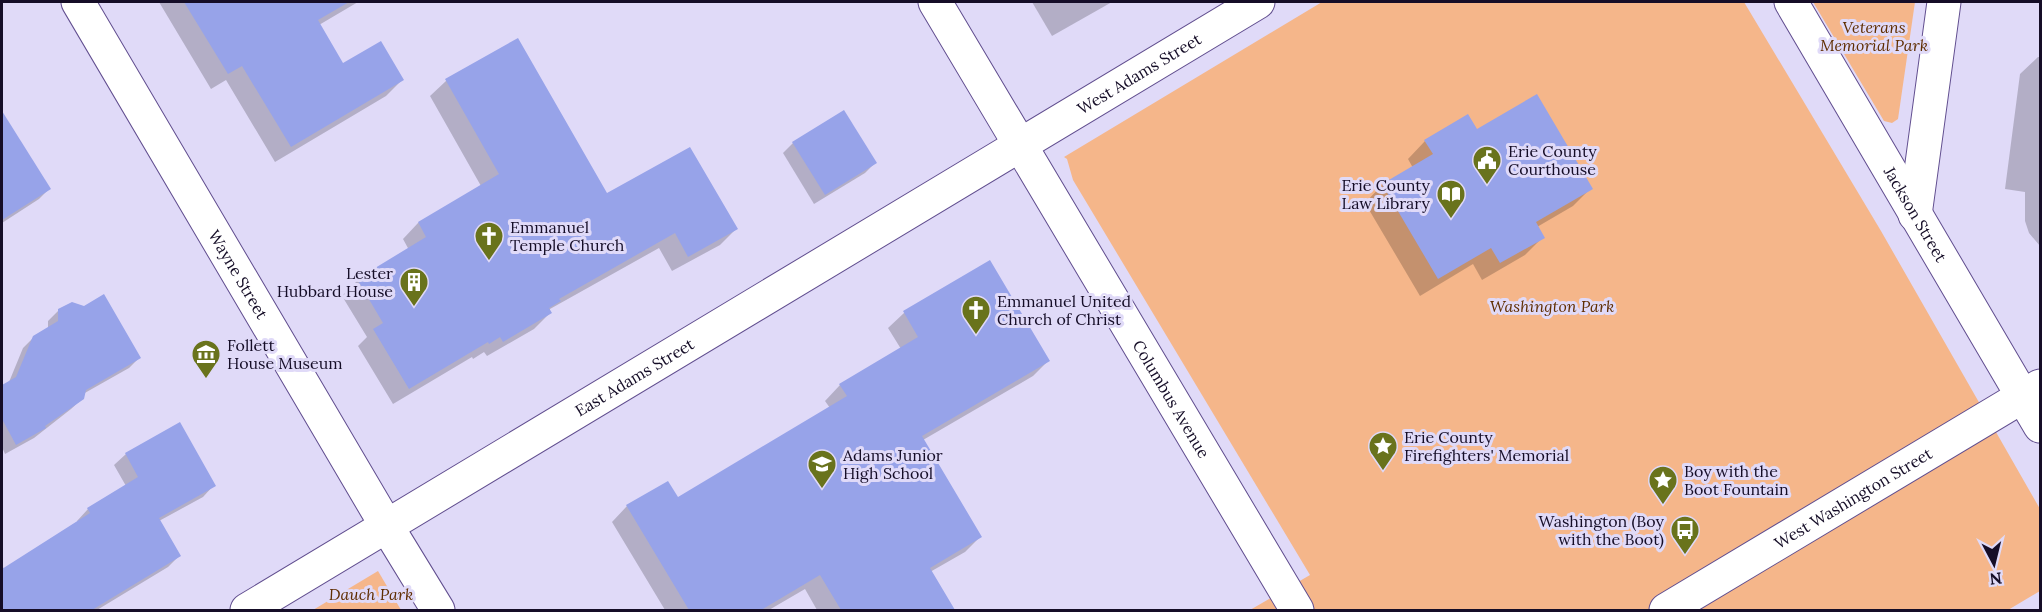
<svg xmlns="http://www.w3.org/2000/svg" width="2042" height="612" viewBox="0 0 2042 612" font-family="Lora,serif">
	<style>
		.green { fill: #f5b68a }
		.shadow { fill: #0003 }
		.building { fill: #97a3e9 }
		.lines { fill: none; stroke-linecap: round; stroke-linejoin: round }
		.street-casing { stroke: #614e8f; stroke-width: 35 }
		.secondary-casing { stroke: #614e8f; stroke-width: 35 }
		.primary-casing { stroke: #614e8f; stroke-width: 35 }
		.street { stroke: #fff; stroke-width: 33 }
		.secondary { stroke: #fff; stroke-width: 33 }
		.primary { stroke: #fff; stroke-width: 33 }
		.labels { text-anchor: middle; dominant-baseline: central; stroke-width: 6; stroke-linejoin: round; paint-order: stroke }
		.park-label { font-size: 16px; font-style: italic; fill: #5f2d00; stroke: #e0daf8 }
		.street-label { font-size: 16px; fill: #150d27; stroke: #e0daf8 }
		.poi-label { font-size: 16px; fill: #150d27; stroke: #e0daf8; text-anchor: start }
	</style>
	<rect width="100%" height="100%" fill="#e0daf8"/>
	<g class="green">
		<polygon points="1322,2 1744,2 1881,231 2040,509 2040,591 2008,610 1250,610 1310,575 1073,180 1067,159 1064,157"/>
		<polygon points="1813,2 1915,2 1898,119 1892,123 1884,121"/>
		<polygon points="378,571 401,610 313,610"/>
	</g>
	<g class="shadow">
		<polygon points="159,2 358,2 319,25 342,65 402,80 386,96 275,162 226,80 211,89"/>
		<polygon points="1032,2 1112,2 1052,36"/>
		<polygon points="518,40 607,195 736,229 720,245 672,271 659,248 550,309 550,313 534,329 487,356 484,352 473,359 472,357 393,404 358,346 367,337 342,296 358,280 409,250 403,239 418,223 481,186 430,96 446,81"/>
		<polygon points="2038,57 2040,57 2040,246 2029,233 2025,221 2025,192 2005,189 2020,74"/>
		<polygon points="3,116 49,189 39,199 2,223 2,117"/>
		<polygon points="1476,131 1591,188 1573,206 1537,227 1543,237 1525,255 1482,280 1473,264 1420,296 1365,203 1382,185 1413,168 1408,159 1425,141"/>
		<polygon points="793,143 875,163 865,173 814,204 783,153"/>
		<polygon points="990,262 1048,361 1033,376 923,440 980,537 965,552 930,572 953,610 817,610 805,589 769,610 665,610 612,522 627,506 677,499 830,408 825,401 840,385 901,349 888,328 904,313"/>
		<polygon points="59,310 139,358 129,368 83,394 82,399 71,409 34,438 5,454 2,447 2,386 9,382 23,348 34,337 48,329 48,321"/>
		<polygon points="126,454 214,485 203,497 159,521 179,556 168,567 97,610 2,610 2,565 4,569 78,523 77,521 88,509 126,486 114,465"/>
	</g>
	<g class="building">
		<polygon points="184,2 349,2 318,20 343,63 381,41 404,80 291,147 242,66 228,74"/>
		<polygon points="518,38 607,193 690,147 738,229 688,257 675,233 559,299 561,301 549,308 552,313 503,342 500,337 489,344 488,342 409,389 373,329 383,323 357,279 426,237 418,222 499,174 445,79"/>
		<polygon points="1537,94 1593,189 1536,222 1545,238 1500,263 1491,248 1438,279 1382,184 1433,154 1424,140 1468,114 1477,129"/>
		<polygon points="844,110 877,163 825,195 792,142"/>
		<polygon points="2,111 51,189 2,220"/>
		<polygon points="990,260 1050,361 922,436 982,537 930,568 955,610 841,610 820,575 761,610 689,610 626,505 668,481 678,497 847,396 839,384 918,337 903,311"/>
		<polygon points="104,294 141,358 86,390 84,399 45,426 46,428 16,445 2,419 2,385 16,377 33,336 58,321 58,309 72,302 84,306"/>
		<polygon points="180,422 216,486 159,518 181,556 92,610 2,610 2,569 90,513 87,508 138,477 125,453"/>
	</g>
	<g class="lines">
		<g class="street-casing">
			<g id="street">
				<path id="s1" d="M78,2l308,523 52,85"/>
			</g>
		</g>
		<g class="secondary-casing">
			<g id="secondary">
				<path id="s2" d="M1791,2l249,424"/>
				<polyline points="1915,215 1944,2"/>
				<path id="s3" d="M247,610l1011,-608"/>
			</g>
		</g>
		<g class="primary-casing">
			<g id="primary">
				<path id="s4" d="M935,2l362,608"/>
				<path id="s5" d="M1666,610l374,-224"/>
			</g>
		</g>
		<use href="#street" class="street"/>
		<use href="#secondary" class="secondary"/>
		<use href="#primary" class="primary"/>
	</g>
	<defs>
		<g id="civic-pin" transform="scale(1.5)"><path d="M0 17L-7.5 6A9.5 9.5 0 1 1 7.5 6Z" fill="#69731c" stroke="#e0daf8"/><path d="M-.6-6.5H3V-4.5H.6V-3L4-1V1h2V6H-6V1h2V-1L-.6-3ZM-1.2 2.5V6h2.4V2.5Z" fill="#fff"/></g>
		<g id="library-pin" transform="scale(1.5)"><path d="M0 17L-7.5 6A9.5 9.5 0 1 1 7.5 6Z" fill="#69731c" stroke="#e0daf8"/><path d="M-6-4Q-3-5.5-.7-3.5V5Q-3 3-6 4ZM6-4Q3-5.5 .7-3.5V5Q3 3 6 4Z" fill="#fff"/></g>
		<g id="church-pin" transform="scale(1.5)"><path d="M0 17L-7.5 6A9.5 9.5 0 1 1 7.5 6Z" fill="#69731c" stroke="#e0daf8"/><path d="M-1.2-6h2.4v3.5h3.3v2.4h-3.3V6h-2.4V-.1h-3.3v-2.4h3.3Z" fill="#fff"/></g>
		<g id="building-pin" transform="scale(1.5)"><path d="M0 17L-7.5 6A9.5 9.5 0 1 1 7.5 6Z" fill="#69731c" stroke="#e0daf8"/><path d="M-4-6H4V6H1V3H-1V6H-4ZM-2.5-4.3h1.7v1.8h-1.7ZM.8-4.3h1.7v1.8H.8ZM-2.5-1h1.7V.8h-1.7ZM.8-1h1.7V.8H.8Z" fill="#fff"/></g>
		<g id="museum-pin" transform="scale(1.5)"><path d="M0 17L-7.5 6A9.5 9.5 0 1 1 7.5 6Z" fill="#69731c" stroke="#e0daf8"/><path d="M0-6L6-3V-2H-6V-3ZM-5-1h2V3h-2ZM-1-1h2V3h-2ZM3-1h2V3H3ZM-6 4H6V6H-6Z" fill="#fff"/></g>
		<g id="sight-pin" transform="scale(1.5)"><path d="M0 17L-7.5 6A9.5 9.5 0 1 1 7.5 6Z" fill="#69731c" stroke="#e0daf8"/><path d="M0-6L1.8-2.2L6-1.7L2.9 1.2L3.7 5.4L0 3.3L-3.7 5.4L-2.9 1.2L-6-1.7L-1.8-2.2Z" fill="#fff"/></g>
		<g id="school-pin" transform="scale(1.5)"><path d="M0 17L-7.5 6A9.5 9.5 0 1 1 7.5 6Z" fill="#69731c" stroke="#e0daf8"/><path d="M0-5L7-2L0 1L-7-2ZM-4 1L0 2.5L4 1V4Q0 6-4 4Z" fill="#fff"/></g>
		<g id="bus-pin" transform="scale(1.5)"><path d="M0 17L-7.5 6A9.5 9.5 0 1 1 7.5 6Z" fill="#69731c" stroke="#e0daf8"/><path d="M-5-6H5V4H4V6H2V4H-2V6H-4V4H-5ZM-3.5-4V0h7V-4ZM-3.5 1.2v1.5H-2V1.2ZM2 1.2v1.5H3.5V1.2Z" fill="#fff"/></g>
	</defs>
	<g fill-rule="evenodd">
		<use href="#civic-pin" x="1487" y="160"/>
		<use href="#library-pin" x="1451" y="194"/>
		<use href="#church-pin" x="489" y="236"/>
		<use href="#building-pin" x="414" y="282"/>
		<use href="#church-pin" x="976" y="310"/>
		<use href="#museum-pin" x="206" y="354"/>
		<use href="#sight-pin" x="1383" y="446"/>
		<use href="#school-pin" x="822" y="464"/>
		<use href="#sight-pin" x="1663" y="480"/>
		<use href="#bus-pin" x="1685" y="530"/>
	</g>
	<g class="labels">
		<g class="park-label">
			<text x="1874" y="27">Veterans<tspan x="1874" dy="18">Memorial Park</tspan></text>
			<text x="1552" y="306">Washington Park</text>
			<text x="371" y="594">Dauch Park</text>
		</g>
		<g class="street-label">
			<text stroke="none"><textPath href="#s3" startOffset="1041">West Adams Street</textPath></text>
			<text stroke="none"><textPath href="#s2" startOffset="246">Jackson Street</textPath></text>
			<text stroke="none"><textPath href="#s1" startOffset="316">Wayne Street</textPath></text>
			<text stroke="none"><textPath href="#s3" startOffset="452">East Adams Street</textPath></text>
			<text stroke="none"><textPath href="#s4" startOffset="462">Columbus Avenue</textPath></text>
			<text stroke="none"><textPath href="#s5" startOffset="218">West Washington Street</textPath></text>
		</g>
		<g class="poi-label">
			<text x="1508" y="151">Erie County<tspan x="1508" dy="18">Courthouse</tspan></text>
			<text x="1430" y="185" text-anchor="end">Erie County<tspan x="1430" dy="18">Law Library</tspan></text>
			<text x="510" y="227">Emmanuel<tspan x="510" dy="18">Temple Church</tspan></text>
			<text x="393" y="273" text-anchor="end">Lester<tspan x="393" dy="18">Hubbard House</tspan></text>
			<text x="997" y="301">Emmanuel United<tspan x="997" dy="18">Church of Christ</tspan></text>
			<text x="227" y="345">Follett<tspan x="227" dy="18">House Museum</tspan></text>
			<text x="1404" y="437">Erie County<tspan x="1404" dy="18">Firefighters' Memorial</tspan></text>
			<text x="843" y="455">Adams Junior<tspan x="843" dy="18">High School</tspan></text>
			<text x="1684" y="471">Boy with the<tspan x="1684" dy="18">Boot Fountain</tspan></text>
			<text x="1664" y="521" text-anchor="end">Washington (Boy<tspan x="1664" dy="18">with the Boot)</tspan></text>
		</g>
	</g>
	<rect width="2042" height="612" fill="none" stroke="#150d27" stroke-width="6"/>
	<g transform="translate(1994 564) rotate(173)" stroke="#e0daf8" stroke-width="4.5" paint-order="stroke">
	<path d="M0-4.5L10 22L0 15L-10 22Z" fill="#150d27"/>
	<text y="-9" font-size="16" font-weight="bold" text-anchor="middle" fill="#150d27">N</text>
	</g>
</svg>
